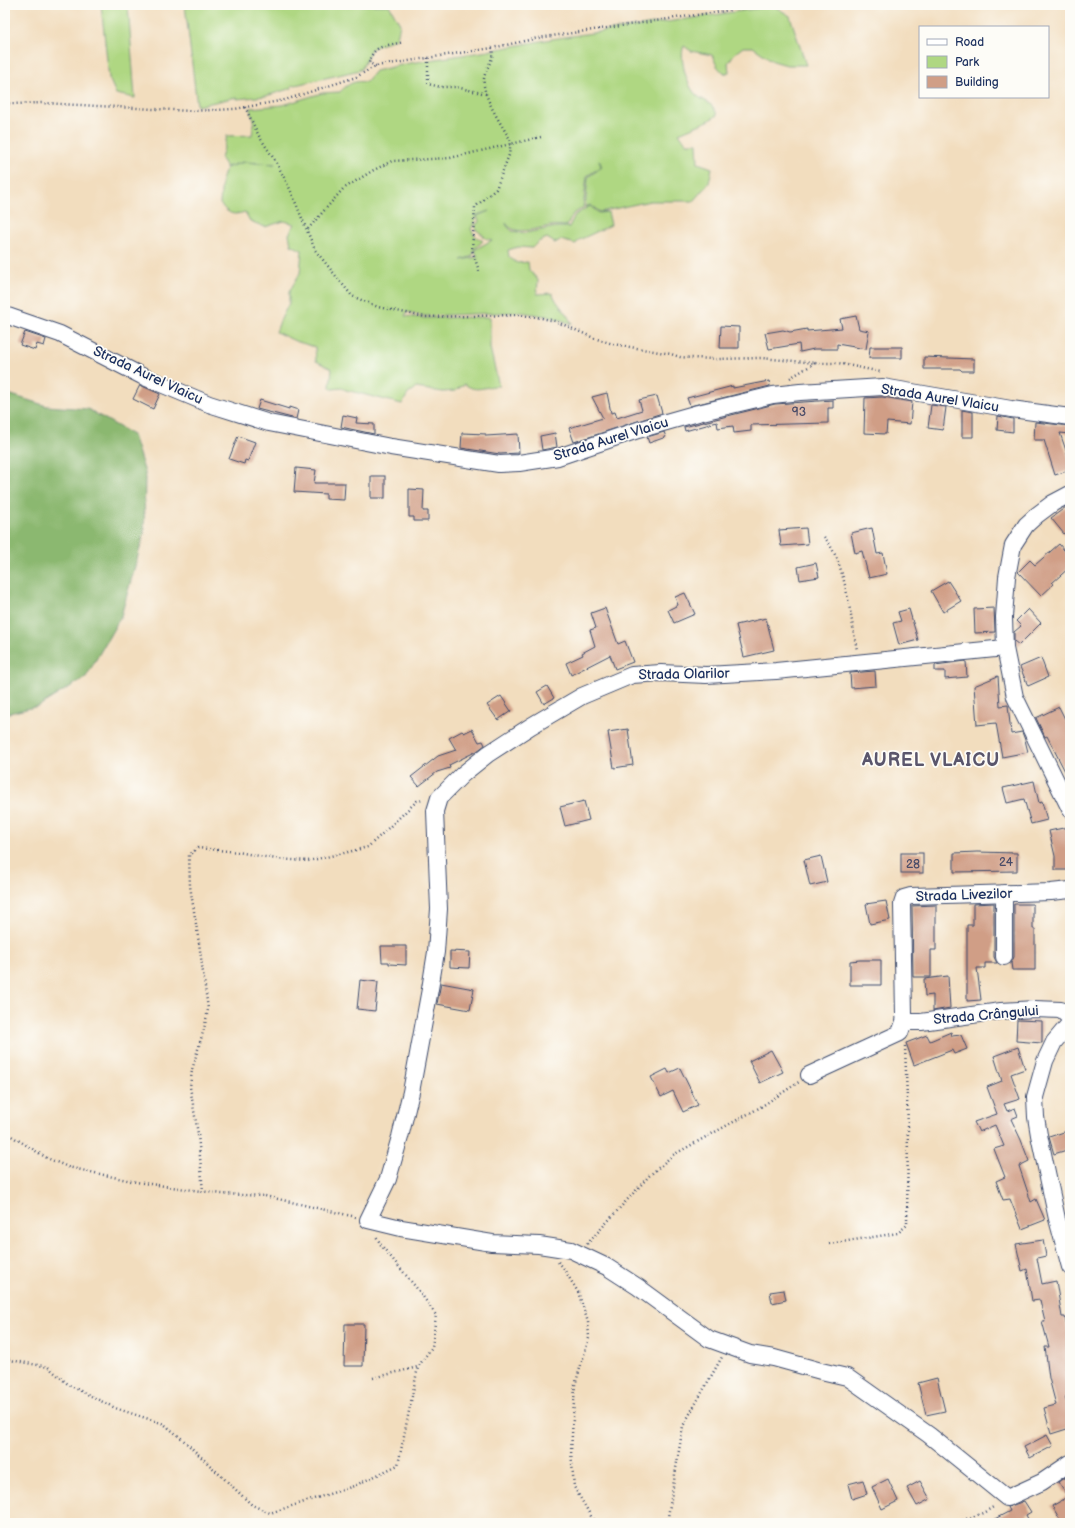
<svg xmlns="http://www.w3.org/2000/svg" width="1075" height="1528" viewBox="0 0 1075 1528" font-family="'Balsamiq Sans',sans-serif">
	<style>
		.green { fill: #afd782; stroke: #658370; fill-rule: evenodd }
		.forest { fill: #8bb870; stroke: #537467 }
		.building { fill: #d09e86 }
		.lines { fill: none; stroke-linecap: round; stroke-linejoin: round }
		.minor-casing { stroke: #3b496c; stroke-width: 18 }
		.path { stroke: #3b496c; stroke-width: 2.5; stroke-dasharray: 1 3; stroke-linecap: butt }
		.minor { stroke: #fff; stroke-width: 16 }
		.labels { text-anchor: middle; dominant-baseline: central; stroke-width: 3.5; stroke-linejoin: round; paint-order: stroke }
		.number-label { font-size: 12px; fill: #484b68 }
		.street-label { font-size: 14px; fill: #1b2f5e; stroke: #fdfcf7 }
		.district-label { font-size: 18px; font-weight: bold; letter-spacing: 1px; fill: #5a566c; stroke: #fdfcf7 }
	</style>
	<rect width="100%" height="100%" fill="#fdfcf7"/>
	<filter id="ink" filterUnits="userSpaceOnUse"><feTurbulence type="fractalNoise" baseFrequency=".025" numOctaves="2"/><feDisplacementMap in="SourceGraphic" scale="8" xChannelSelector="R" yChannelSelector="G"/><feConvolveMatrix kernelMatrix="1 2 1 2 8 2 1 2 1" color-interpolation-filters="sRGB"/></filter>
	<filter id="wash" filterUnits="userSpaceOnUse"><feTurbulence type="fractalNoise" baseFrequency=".012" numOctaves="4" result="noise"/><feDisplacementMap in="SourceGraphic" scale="16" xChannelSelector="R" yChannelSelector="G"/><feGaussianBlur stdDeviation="0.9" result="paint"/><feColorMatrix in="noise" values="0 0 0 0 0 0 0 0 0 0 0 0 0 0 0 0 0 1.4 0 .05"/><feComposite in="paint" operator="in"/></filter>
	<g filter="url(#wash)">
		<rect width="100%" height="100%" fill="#f2ddbe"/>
		<g class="green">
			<polygon points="101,5 128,5 135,98 116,94 109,78"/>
			<polygon points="185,5 389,5 400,24 397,38 371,49 361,70 359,69 360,70 291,86 292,88 266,96 237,99 237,97 197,106"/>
			<path d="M774,6l16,10 16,49h-19l-14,-4 -20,-14h-10l-9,7 -6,9 1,9 -5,2 -7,-8 -5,-11 -21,-4 -7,-5c-5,10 2,36 9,45 7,11 19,8 24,24l-9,6 -29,12 7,10h11l1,20 14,5 -3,15 -16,18h-43l-50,11 -10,-7 -5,3 3,-31 14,-10 -3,-7 2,7 -14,9 -4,32 -10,6 -6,12c-5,0 -11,-1 -16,0 -14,2 -37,11 -45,-3l1,3 5,5 13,2 31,-6h13l6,-12 15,-9 9,7 9,-1 3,13 -32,15 -3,4 -16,-4 -5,3 -8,-5 -9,4 -6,6 -14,-1 -10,3 1,7 8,6 11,-1 1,8 9,10 -1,14 15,-1c5,12 15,19 20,31l-20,-7 -32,-5 -95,4 -18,-4 -2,4 19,2 66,-1v31l9,38c-12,-1 -23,8 -34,-2l-10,7 -12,1 -27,-4 -8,6 -6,10 -56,-14 -4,-2 -10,1 -2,-2 2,-18 -16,-8 -1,-14 -20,-6 -19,-9 4,-11 9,-18v-11l11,-19 2,-23 -11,-5 -2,-11 6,-10 -11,-3 -19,6 -15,-6 -5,-9c-13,4 -16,2 -25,-8l2,-24 4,-12 18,-6 31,2 -32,-2 -17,5 -5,-8 6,-23 25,-1 2,-15 -3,-6 -1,-6 33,-3 39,-12 18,-1c7,-8 15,-12 26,-10l9,-11 35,-8 72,-11 70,-13zM489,211l-12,5 2,6 -3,2 -1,5 8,6 2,3 7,2 -18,10 4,7 -17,3 12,-4v-6l10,-9 -8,-5 -4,-7 4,-8 2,-6z"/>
		</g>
		<polygon class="forest" points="5,393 47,406 88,409 133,435 145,473 144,534 121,616 86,677 39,706 5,714"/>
		<g id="blocks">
			<g class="building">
				<polygon points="856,316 859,329 869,331 866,349 837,344 837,349 814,349 800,352 799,344 769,349 765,333 783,330 790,332 807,329 807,331 842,328 840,319"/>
				<polygon points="721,326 739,327 739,348 720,348"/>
				<polygon points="25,332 46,339 44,346 37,344 35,350 20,345"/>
				<polygon points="870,347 902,347 902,358 869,358"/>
				<polygon points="924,357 974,359 974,371 962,371 960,369 924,369"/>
				<polygon points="769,381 770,386 690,406 687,398 733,386 733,388"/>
				<polygon points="140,385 160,394 153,409 133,399"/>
				<polygon points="607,393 611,413 615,412 617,418 642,410 639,400 657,396 662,413 574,442 569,428 603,418 592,397"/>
				<polygon points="882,397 912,402 910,424 887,422 886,434 864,433 865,398"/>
				<polygon points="260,400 289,409 289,407 298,410 296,419 257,409"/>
				<polygon points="833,400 833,408 828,408 828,423 751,425 751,431 734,433 733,426 718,428 717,422 685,431 684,427 775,404"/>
				<polygon points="931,405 946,407 943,430 928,428"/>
				<polygon points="962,410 973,412 973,437 962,437"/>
				<polygon points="343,415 357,418 356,423 374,424 374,434 341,427"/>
				<polygon points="998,416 1013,419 1013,432 997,430"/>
				<polygon points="1035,422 1070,426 1070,434 1060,433 1070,462 1070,470 1055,475 1044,440 1034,440"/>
				<polygon points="664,432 666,437 649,443 647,437"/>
				<polygon points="462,433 486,434 486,436 518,434 519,453 500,454 461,448"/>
				<polygon points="555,433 557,447 542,450 540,436"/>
				<polygon points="238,436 255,442 248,461 245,460 244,464 229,459"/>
				<polygon points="296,468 316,470 314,483 345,483 344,500 326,499 326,494 294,492"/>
				<rect x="371" y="476" width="14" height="22"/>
				<polygon points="409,489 424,490 423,511 428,511 428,521 414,521 414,517 409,517"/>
				<polygon points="1066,507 1070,512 1070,529 1064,534 1051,518"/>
				<polygon points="806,528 808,544 781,546 779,530"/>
				<polygon points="872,528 877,554 883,553 887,574 869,578 862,551 855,553 851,533"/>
				<polygon points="1059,544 1070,557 1070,567 1052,583 1054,584 1041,596 1018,572 1030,560 1035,565"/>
				<polygon points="816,563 819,577 800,580 798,567"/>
				<polygon points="948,581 961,601 943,612 931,591"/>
				<polygon points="685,593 695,614 674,623 668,610 678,605 675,597"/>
				<polygon points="605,608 618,644 625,641 633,662 615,669 610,655 571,675 566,663 583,655 582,653 595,646 590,630 596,628 591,613"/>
				<polygon points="994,608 995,632 975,633 974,609"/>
				<polygon points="909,609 918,640 899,645 893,623 901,621 898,612"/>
				<polygon points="1028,609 1041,623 1019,645 1014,641 1014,632 1021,626 1016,621"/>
				<polygon points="766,618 774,650 744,657 736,625"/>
				<polygon points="1041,658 1048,677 1028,686 1020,667"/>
				<polygon points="966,661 967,677 945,679 945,671 935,671 935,665"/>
				<polygon points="875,671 876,686 851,688 850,673"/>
				<polygon points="998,676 1000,706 1008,705 1011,734 1022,732 1025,740 1028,752 1002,757 996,723 977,725 974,686"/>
				<polygon points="547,686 554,698 544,704 537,692"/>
				<polygon points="501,696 511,711 498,720 487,705"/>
				<polygon points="1059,707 1070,729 1070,781 1047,736 1045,737 1036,718"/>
				<polygon points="472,729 479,742 483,741 485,745 477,751 449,765 450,768 437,772 419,786 411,777 438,756 456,750 449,738 462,731 464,733"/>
				<polygon points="628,729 633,765 614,768 608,732"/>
				<polygon points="1034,781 1039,803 1042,802 1047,820 1031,824 1024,799 1007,803 1003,788"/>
				<polygon points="584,801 589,820 565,826 560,807"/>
				<polygon points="1068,827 1070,835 1070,870 1055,870 1055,856 1049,831"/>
				<polygon points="977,852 1017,853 1017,871 954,872 954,853"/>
				<rect x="901" y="853" width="22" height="20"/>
				<polygon points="821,856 827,882 810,886 804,860"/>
				<polygon points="886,901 890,920 870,924 866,904"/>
				<polygon points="994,903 994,957 997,963 985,963 985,968 977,968 981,1000 967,1001 967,925 973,925 973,904"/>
				<polygon points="1014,904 1033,904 1033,929 1035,929 1035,970 1012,970 1011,963 1014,957"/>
				<polygon points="936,905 936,950 931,950 931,977 913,977 912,906"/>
				<polygon points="381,946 406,946 406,965 389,964 389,962 382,962"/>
				<polygon points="450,951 470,952 469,968 450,967"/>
				<polygon points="860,960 881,960 881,985 850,985 850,961"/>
				<polygon points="948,976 950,1008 933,1011 933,995 925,996 924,979"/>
				<polygon points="360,980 378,982 375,1011 357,1009"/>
				<polygon points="441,983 474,989 470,1010 437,1004"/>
				<polygon points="1017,1020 1042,1021 1042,1043 1016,1041"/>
				<polygon points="951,1032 952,1036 961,1035 967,1049 954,1054 952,1050 914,1065 906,1043 927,1035 930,1041"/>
				<polygon points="1018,1047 1025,1069 1011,1074 1020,1099 1004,1104 1007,1111 1015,1108 1018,1116 1011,1119 1021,1140 1029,1161 1019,1166 1031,1202 1036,1199 1045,1220 1022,1229 1010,1199 1003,1200 996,1181 1005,1177 994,1149 1004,1146 995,1125 979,1132 974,1122 997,1114 987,1087 1002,1081 994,1056"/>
				<polygon points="771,1050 783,1072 760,1083 749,1061"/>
				<polygon points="680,1068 698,1105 683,1112 673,1091 661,1097 651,1077 667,1069 669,1073"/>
				<polygon points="1070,1130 1070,1149 1054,1154 1049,1137"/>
				<polygon points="1043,1240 1046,1256 1037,1258 1042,1284 1056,1281 1062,1317 1065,1317 1070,1344 1070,1396 1065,1397 1070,1413 1070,1428 1051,1434 1044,1408 1056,1405 1049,1378 1045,1347 1049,1347 1042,1321 1045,1321 1040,1300 1032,1301 1027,1269 1022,1271 1016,1244"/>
				<polygon points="784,1290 786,1300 772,1303 770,1292"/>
				<polygon points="345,1324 364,1324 363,1366 344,1366"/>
				<polygon points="937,1378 945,1411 926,1415 918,1383"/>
				<polygon points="1047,1435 1053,1446 1030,1458 1024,1447"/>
				<polygon points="1070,1474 1070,1519 1062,1523 1052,1506 1068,1497 1058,1482"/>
				<polygon points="888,1479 898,1501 882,1509 872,1487"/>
				<polygon points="863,1480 867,1494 852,1499 848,1484"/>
				<polygon points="920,1481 930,1499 917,1506 907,1488"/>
				<polygon points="1024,1501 1031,1512 1026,1515 1028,1519 1021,1523 987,1523 1010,1511 1008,1507"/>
			</g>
		</g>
	</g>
	<g filter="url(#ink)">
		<use href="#blocks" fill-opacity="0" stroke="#3b496c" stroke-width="1"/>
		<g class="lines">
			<g class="minor-casing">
				<g id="minor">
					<polyline points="5,315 60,334 142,376 209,404 269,423 391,447 499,464 519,463 558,457 638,430 698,413 773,395 800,392 883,387 1011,409 1070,417"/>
					<polyline points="1070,494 1053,503 1037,515 1026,525 1013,545 1007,577 1004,617 1005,648 1015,697 1070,809"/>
					<polyline points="1005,648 776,671 706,675 661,673 632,675 582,696 531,726 488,754 463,774 439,798 435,811 439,909 436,952 430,989 411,1092 400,1137 388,1179 368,1220 401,1228 492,1243 539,1245 571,1250 607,1267 638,1287 709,1339 750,1354 774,1358 821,1371 847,1377 929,1435 1007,1498 1042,1482 1070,1463"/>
					<polyline points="1070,890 1051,892 911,896 904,898 902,904 904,1015 905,1019 909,1022 921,1022 1001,1011 1034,1009 1061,1010 1070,1018"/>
					<polyline points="1004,893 1004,957"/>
					<polyline points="1070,1023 1054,1042 1045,1061 1035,1097 1036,1117 1039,1135 1057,1219 1070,1267"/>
					<polyline points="809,1075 900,1033 905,1019"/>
				</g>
			</g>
			<g class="path">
				<polyline points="428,58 428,84 441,87 456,87 486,94"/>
				<path d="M376,66l-7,-3c4,-19 18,-17 35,-21"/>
				<polyline points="5,102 10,104 42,103 192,111 235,109 285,100 356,77 376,66 492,48 538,38 765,5"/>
				<polyline points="245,107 259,136 276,162 290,189 315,250 352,296 378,307 425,317 519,315 537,317 555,321 594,338 613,344 671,354 680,357 691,358 717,359 761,358 816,363 838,363 881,372"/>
				<polyline points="308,229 343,189 372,171 392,161 450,158 541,137"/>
				<path d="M479,271l-7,-21 3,-43 21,-18 13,-34 2,-14c-8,-14 -30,-46 -27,-62 1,-11 11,-19 8,-31"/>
				<polyline points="790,378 815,363"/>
				<path d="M824,537c22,25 26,79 33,113"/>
				<polyline points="5,1132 47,1158 68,1167 136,1182 222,1194 265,1196 356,1217"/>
				<polyline points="203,1192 198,1134 190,1087 192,1070 205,1025 208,1009 199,943 190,886 189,855 198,848 238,852 276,859 308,861 344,853 368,847 417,801 424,800"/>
				<polyline points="587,1244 649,1176 673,1155 759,1108 799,1082"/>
				<polyline points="829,1244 898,1233 907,1225 908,1125 905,1046"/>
				<polyline points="558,1262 562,1266 578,1292 588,1322 589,1338 575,1385 571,1451 574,1487 595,1523"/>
				<polyline points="5,1359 48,1367 69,1385 115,1408 164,1424 181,1438 252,1505 270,1513 354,1486 398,1465 418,1367"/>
				<polyline points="373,1378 418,1367 432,1347 436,1315 419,1291 381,1245 376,1236"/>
				<polyline points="667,1523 683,1426 722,1357"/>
				<polyline points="955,1523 983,1513 995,1506"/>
			</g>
			<use href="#minor" class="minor"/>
		</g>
	</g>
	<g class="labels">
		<g class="number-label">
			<text x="799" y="412">93</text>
			<text x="1006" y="862">24</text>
			<text x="913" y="864">28</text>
		</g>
		<g class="street-label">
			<text transform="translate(148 375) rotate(25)">Strada Aurel Vlaicu</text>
			<text transform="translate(940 398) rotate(9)">Strada Aurel Vlaicu</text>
			<text transform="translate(611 439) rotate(-17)">Strada Aurel Vlaicu</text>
			<text transform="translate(684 674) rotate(-1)">Strada Olarilor</text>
			<text transform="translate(964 895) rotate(-2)">Strada Livezilor</text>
			<text transform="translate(986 1015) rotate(-5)">Strada Crângului</text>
		</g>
		<g class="district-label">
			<text x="931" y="760">AUREL VLAICU</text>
		</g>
	</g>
	<rect width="1075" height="1528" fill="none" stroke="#fdfcf7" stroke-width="20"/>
	<rect x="919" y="26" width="130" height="72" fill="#fdfcf7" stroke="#a3aaba"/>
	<rect x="927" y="39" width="20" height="6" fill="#ffffff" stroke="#a3aaba"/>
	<text x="955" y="46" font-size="12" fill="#1b2f5e">Road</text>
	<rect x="927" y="56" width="20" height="12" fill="#afd782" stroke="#a3aaba"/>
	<text x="955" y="66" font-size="12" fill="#1b2f5e">Park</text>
	<rect x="927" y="76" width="20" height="12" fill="#d09e86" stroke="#a3aaba"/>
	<text x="955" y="86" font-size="12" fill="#1b2f5e">Building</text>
</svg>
